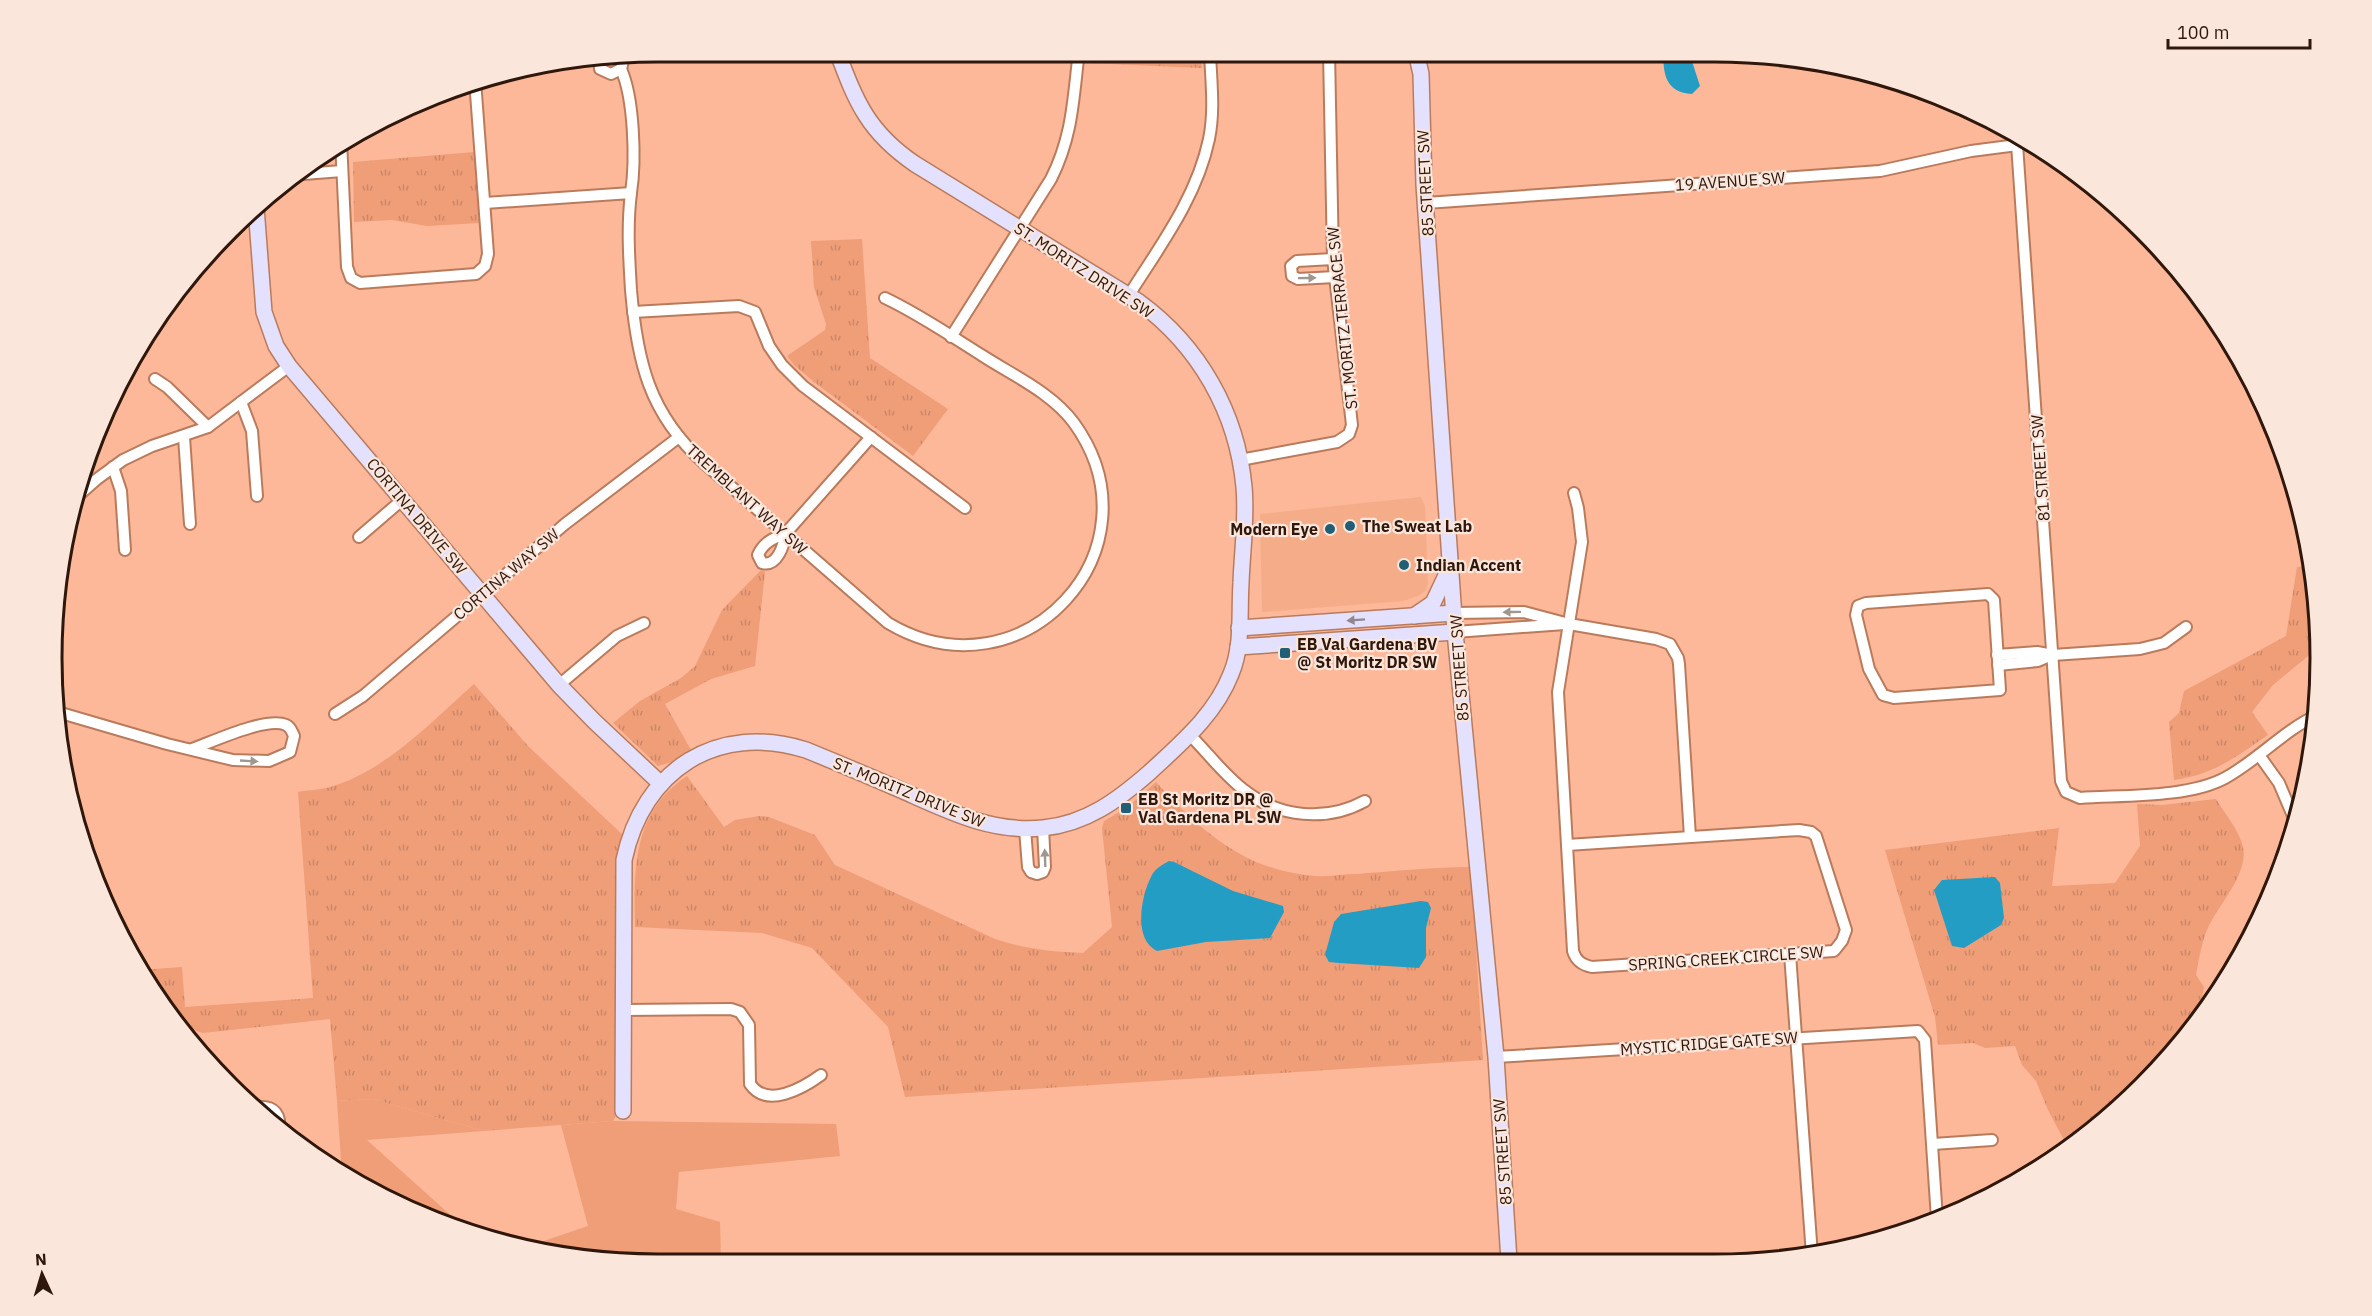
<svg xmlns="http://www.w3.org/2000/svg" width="2372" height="1316" viewBox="0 0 2372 1316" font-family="'IBM Plex Sans',sans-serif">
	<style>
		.built { fill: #f5ac89 }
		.grass { fill: #ef9e78 }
		.park { fill: url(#park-tufts) }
		.water { fill: #249dc5 }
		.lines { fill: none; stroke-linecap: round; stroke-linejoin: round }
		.street-casing { stroke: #ba7b5d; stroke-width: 14 }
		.secondary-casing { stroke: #ba7b5d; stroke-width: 18 }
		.street { stroke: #fff; stroke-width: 10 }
		.secondary { stroke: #e3e1fd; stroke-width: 15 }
		.oneway { fill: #a19791 }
		.oneway2 { fill: #928690 }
		.poi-dot { fill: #205f75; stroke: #fbe6dc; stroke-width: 2 }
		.labels { text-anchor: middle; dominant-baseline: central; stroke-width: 4.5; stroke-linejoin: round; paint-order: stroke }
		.street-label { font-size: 16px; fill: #2f170b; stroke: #fbe6dc }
		.poi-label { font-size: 16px; font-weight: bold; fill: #2f170b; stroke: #fbe6dc; text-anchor: start }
		.rim { fill: none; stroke: #2f170b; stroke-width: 3 }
	</style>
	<defs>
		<pattern id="park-tufts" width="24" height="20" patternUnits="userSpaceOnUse" patternTransform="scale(1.5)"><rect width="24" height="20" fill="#ef9e78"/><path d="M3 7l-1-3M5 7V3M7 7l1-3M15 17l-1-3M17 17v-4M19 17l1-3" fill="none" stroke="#cd8766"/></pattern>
	</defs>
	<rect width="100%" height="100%" fill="#fcb899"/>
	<polygon class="built" points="1421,497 1425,506 1428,584 1425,591 1418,596 1403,601 1262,612 1260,514"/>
	<g class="grass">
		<polygon points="373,1099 483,1131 367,1140 467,1230 355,1184 342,1175 337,1101"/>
		<polygon points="613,1121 836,1124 840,1156 679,1172 676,1209 720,1222 721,1263 619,1264 523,1248 588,1226 561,1125"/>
	</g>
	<g class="park">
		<polygon points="1094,52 1201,52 1202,68 1086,63"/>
		<polygon points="474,152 479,223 427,226 392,220 354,222 353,162"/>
		<polygon points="862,239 870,358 948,409 913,456 814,382 794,365 787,356 825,330 826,324 814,287 811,241"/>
		<path d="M2311,566l9,52 -1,29 -46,38 -21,27 16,23c-34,23 -53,39 -94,45l-5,-58 10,-9 5,-22 102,-55 11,-69z"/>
		<polygon points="761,570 765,572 755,666 711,679 665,704 691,750 672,762 658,766 613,723 640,701 681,678 695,666 722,610"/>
		<path d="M474,684l54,62 95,89 -5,23 -1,255 -4,8 -130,10 -110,-32 -36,2 -7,-82 -127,14 -27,-8 -23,-30 -13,-25 42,-3 3,40 128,-9 -15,-206c10,-2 22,-2 32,-5 56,-16 101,-65 144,-103z"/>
		<path d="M687,776l37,51 11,-7 24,-4 10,1 46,18 20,30 160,74c29,10 58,13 88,14l29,-26 -10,-99 2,-7 22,-13 30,-26c46,50 89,89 160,94 14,1 28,-2 41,-2 38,-3 76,-7 114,-7l12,193 -578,37 -17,-70 -76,-79 -50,-15 -127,-6c-1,-58 -3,-115 52,-151z"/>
		<path d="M2216,799c9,15 23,31 27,48 6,27 -26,59 -36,83 -6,14 -8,30 -11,45l8,12 -6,32 -28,39 -113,99 7,-17 -16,-30 -12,-29 -14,-16 -7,-19 -30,2 -12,-5 -35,2 -3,-28 -50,-167 174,-22 -7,58 63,-3 25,-37 -3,-42 25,1z"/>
	</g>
	<g class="water">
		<path d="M1664,52h25l11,34 -8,8c-26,-1 -30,-21 -28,-42z"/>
		<path d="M1169,861l5,1 59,29 50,15 1,6 -14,26 -64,4 -49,9c-24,-11 -16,-55 -6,-74 3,-8 11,-12 18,-16z"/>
		<polygon points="1995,877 2000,883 2004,918 2001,925 1964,948 1952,946 1934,890 1942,880"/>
		<polygon points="1421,901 1428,902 1431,908 1426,928 1426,957 1419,968 1339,963 1329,962 1325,955 1334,922 1341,914"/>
	</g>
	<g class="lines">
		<g class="street-casing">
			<g id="street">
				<polyline points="599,57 600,69 611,74 621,69 623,61 621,55"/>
				<path d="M621,69c13,29 15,91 10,124"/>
				<polyline points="341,141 347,267 351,278 360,283 476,274 485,266 488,254 475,80"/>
				<path d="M2017,144l44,637 5,11 14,6c42,-3 108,0 145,-20 33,-18 58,-47 92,-63"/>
				<polyline points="291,175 342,171"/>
				<path d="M485,203l146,-10c-4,32 -2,64 0,97 6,71 18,124 73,173l184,160c134,80 277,-74 186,-200 -22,-30 -60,-47 -91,-67 -32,-20 -64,-42 -98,-58"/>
				<polyline points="1426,203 1880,171 1971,151 2033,143"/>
				<polyline points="1333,259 1297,261 1291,266 1292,276 1298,279 1335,277"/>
				<path d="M1129,295c31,-49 68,-98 80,-156 6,-29 2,-58 1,-87"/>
				<polyline points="633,312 739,306 755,312 769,346 782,365 803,386 965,508"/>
				<path d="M951,337l100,-158c22,-44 22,-80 28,-128"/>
				<polyline points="155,379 167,387 208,427"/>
				<polyline points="241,402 252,431 257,496"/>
				<polyline points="184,437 190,524"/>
				<polyline points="1240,460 1337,442 1349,434 1352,425 1333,259 1329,52"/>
				<polyline points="113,467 121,491 125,550"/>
				<polyline points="71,502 97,479 123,460 152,446 208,427 289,366"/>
				<polyline points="785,534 871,437"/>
				<path d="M785,534c-1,12 -8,33 -23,29l-4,-8c5,-12 15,-17 27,-21z"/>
				<polyline points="359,537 402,500"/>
				<polygon points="1988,594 1994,600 2000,690 1894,698 1883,695 1869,669 1856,615 1858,606 1866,603"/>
				<polyline points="1454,613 1524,612 1569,624 1656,639 1670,644 1678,658 1679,664 1690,837"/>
				<polyline points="1455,632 1565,624"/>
				<polyline points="1997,655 2037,652 2053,655 2140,649 2164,643 2186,627"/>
				<polyline points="1998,665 2038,661 2052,655"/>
				<polyline points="559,685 617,636 644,623"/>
				<path d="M54,711l113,33 66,16 36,1 21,-9 4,-16c-2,-4 -3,-9 -8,-11 -19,-9 -74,17 -94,24"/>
				<polyline points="335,714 363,696 565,524 679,437"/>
				<path d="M1189,734c18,18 35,41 55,56 35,28 83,32 121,11"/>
				<polyline points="2259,755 2279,783 2296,823"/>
				<polyline points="1025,829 1028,867 1031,872 1037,874 1043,872 1045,867 1043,828"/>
				<path d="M1799,830l12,2 5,4 30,94 -4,11 -8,10 -242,16c-10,-2 -16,-6 -19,-16l-6,-106z"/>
				<polyline points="1567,845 1558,692 1582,542 1578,508 1574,493"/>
				<polyline points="1790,954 1812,1255"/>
				<path d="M624,1010l107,-1 9,3 9,13 1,59c17,25 53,4 71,-9"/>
				<polyline points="1496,1057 1918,1031 1925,1040 1937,1219"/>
				<path d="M254,1107c12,-1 22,0 25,13l-3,8"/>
				<polyline points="1933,1144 1992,1140"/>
			</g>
		</g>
		<g class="secondary-casing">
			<g id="secondary">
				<polyline points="1416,52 1421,74 1424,185 1455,632 1496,1057 1509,1261"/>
				<polyline points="256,207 264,312 276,346 289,366 559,685 594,721 661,784"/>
				<polyline points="1414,616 1433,603 1450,567"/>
				<polyline points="1239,628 1454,613"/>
				<polyline points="1238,647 1455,632"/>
				<path d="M623,1111l1,-251c19,-90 93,-138 182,-110 32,13 65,27 97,41 45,20 88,42 140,37 43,-4 75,-28 107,-56 31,-29 65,-57 81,-98 12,-28 8,-61 10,-91 1,-31 6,-64 3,-96 -7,-75 -45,-141 -105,-185l-224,-138c-47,-32 -59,-62 -78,-113"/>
			</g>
		</g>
		<use href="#street" class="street"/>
		<use href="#secondary" class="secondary"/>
	</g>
	<defs><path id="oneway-solid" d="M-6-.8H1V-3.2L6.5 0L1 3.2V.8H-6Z" transform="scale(1.5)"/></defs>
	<g class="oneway">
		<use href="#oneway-solid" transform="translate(1307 278) rotate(-1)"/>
		<use href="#oneway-solid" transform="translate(1512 612) rotate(179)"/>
		<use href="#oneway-solid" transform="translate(249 761) rotate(3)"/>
		<use href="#oneway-solid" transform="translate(1045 858) rotate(-92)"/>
	</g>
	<use class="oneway2" href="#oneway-solid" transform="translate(1356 620) rotate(176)"/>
	<g class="poi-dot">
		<circle cx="1350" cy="526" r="6"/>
		<circle cx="1330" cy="529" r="6"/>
		<circle cx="1404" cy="565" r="6"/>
		<rect x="1279" y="647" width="12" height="12" rx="3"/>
		<rect x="1120" y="802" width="12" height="12" rx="3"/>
	</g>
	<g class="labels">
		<g class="street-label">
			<text transform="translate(1730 181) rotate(-4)">19 AVENUE SW</text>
			<text transform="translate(1425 183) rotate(-93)">85 STREET SW</text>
			<text transform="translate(1084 270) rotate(33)">ST. MORITZ DRIVE SW</text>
			<text transform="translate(1342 318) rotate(-96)">ST. MORITZ TERRACE SW</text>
			<text transform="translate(2040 468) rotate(-94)">81 STREET SW</text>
			<text transform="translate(747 499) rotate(42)">TREMBLANT WAY SW</text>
			<text transform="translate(417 516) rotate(50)">CORTINA DRIVE SW</text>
			<text transform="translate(506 574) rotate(-40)">CORTINA WAY SW</text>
			<text transform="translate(1459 668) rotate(-94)">85 STREET SW</text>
			<text transform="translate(909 792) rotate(22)">ST. MORITZ DRIVE SW</text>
			<text transform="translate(1726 958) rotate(-4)">SPRING CREEK CIRCLE SW</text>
			<text transform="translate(1709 1043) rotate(-4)">MYSTIC RIDGE GATE SW</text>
			<text transform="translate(1502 1152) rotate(-94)">85 STREET SW</text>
		</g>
		<g class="poi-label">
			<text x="1362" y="526">The Sweat Lab</text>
			<text x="1318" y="529" text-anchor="end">Modern Eye</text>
			<text x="1416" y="565">Indian Accent</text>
			<text x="1297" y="644">EB Val Gardena BV<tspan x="1297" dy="18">@ St Moritz DR SW</tspan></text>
			<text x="1138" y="799">EB St Moritz DR @<tspan x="1138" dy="18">Val Gardena PL SW</tspan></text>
		</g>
	</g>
	<path d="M0 0H2372V1316H0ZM658 62H1714A596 596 0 0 1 2310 658V658A596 596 0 0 1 1714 1254H658A596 596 0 0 1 62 658V658A596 596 0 0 1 658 62Z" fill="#fbe6dc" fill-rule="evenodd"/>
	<path class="rim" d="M658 62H1714A596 596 0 0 1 2310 658V658A596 596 0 0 1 1714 1254H658A596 596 0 0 1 62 658V658A596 596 0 0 1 658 62Z"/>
	<g transform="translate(42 1274) rotate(356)" stroke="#fbe6dc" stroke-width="4.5" paint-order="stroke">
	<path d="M0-4.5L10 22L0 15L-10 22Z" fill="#2f170b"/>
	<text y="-9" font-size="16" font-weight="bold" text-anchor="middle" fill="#2f170b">N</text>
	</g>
	<path d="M2168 39v9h142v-9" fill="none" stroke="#2f170b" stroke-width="3"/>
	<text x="2177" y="39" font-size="18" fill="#2f170b" stroke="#fbe6dc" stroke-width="4.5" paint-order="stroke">100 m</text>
</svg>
